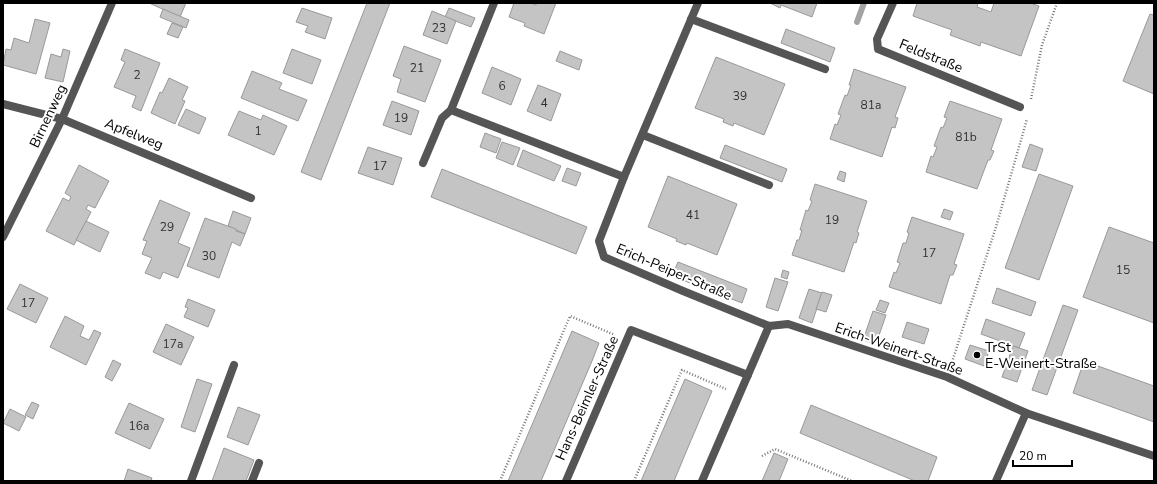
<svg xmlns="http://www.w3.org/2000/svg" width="1157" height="484" viewBox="0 0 1157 484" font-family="'Nunito Sans',sans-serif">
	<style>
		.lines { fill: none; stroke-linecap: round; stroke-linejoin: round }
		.stream { stroke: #a3a3a3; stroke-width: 6 }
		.building { fill: #c4c4c4; stroke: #999 }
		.path { stroke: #777; stroke-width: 2.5; stroke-dasharray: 1 2; stroke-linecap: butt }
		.service { stroke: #555; stroke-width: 8 }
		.minor { stroke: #555; stroke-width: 8 }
		.poi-dot { fill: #000; stroke: #fff; stroke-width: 1.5 }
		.labels { text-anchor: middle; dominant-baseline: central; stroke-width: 4; stroke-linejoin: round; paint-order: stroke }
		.number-label { font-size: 12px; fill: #313131 }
		.street-label { font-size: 14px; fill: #000; stroke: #fff }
		.poi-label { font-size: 14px; fill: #000; stroke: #fff; text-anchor: start }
	</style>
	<rect width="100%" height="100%" fill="#fff"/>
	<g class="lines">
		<polyline class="stream" points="857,22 864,3"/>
	</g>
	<g class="building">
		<polygon points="149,3 186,3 180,17"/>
		<polygon points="367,3 390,3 321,180 301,172"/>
		<polygon points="514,3 531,3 536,5 537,3 556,3 544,34 524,26 525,23 509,17"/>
		<polygon points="770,3 817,3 812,17 781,5 780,8"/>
		<polygon points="917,3 978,3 977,7 991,12 994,3 1030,3 1039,6 1021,56 981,42 980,46 950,35 952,30 913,16"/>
		<polygon points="302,8 332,18 325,39 305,32 308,26 296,22"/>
		<polygon points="449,8 475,18 471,27 445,17"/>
		<polygon points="163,9 189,20 186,28 160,17"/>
		<polygon points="432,11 456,21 447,44 423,35"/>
		<polygon points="1150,14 1154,15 1154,94 1123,81"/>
		<polygon points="35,19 50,23 36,74 3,65 6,49 11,50 14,38 29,43"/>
		<polygon points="172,23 183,27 178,38 167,34"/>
		<polygon points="786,29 835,48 830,62 781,43"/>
		<polygon points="404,46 441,60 425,102 397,92 401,79 393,76"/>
		<polygon points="63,49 70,51 63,82 45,78 51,54 61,57"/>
		<polygon points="125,49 160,63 141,111 132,107 136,96 114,87 125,62 121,60"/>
		<polygon points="292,49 321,60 312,84 283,73"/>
		<polygon points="560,51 582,60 579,70 556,61"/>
		<polygon points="716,57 785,84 764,135 734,123 733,126 723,122 724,119 695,108"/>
		<polygon points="492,67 521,79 511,105 482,93"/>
		<polygon points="854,69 906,87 895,117 898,118 895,128 892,127 882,157 830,139 835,124 837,125 841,115 838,114 845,95 847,96 851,85 849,85"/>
		<polygon points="252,71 282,83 279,89 307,100 298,121 241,98"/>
		<polygon points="169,78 188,87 182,100 185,101 175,124 151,113 160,92 162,93"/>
		<polygon points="538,85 561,94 551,121 527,111"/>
		<polygon points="392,101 419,111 411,135 383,125"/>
		<polygon points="950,101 1002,119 991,150 994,151 990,160 988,160 977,189 926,172 931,156 933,157 937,147 934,146 941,127 943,128 947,118 944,117"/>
		<polygon points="186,109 206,118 199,134 178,125"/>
		<polygon points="239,111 261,120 263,115 287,126 274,155 228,135"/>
		<polygon points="485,133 501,139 496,153 480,147"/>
		<polygon points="502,142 520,148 513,165 496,158"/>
		<polygon points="1030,144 1043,149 1036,171 1022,167"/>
		<polygon points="725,145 787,169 782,182 720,158"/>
		<polygon points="368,147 402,158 393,185 358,173"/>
		<polygon points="523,150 561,166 554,181 517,166"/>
		<polygon points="79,165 109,181 95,208 88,205 86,209 91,212 74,245 46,231 63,198 69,201 71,197 65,193"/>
		<polygon points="567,168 581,173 576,186 562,181"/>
		<polygon points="442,169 587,227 576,254 431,197"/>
		<polygon points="840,171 846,173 844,182 837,179"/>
		<polygon points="1039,174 1073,186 1039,280 1005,268"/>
		<polygon points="668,176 737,204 717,255 687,243 686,245 676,241 677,239 648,227"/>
		<polygon points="815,184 867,201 857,232 859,233 856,243 854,242 844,272 792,255 797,240 799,240 802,230 800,230 806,210 808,211 812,201 810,200"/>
		<polygon points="160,200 190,213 178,243 190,248 178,278 163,272 160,279 145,273 152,258 142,254 147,241 143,240"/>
		<polygon points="944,209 953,212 950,220 941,217"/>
		<polygon points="233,211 251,218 245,234 228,226"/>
		<polygon points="912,217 964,234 954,264 957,265 953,275 950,275 941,304 889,287 894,272 896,273 900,263 897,262 903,243 906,243 909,233 907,232"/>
		<polygon points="205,218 236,229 236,231 245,234 240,246 232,242 219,278 187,266"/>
		<polygon points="86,221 109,232 100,252 76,240"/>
		<polygon points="1109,227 1154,243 1154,323 1083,297"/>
		<polygon points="678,262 747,289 742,303 672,276"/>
		<polygon points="783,270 789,272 787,279 781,277"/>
		<polygon points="775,278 788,282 778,311 766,307"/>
		<polygon points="20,284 48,298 36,323 7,309"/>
		<polygon points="997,288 1036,302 1031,316 992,303"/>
		<polygon points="809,289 822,293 812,323 799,318"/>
		<polygon points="822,292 832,295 826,312 816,309"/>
		<polygon points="188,299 215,310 208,327 184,317 188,308 185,307"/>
		<polygon points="880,300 889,303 885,313 876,310"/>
		<polygon points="1063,305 1078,310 1047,395 1032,390"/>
		<polygon points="873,311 886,315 876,344 863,340"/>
		<polygon points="65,316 84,326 80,336 89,340 94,330 101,333 86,365 50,347"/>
		<polygon points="986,319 1025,333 1019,348 981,334"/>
		<polygon points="907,322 929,329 924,344 902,337"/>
		<polygon points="166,324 194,337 181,365 153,352"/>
		<polygon points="572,331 599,343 592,361 541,481 508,481"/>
		<polygon points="970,345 989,351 984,366 965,359"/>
		<polygon points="1013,346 1028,351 1017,382 1002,377"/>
		<polygon points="113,360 121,364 112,381 105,377"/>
		<polygon points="1084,361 1154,386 1154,422 1073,393"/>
		<polygon points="197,379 212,384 195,432 181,427"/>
		<polygon points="685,379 712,391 689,445 674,481 641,481"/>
		<polygon points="32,402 39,405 33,419 25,415"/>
		<polygon points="129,403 164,419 150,449 115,433"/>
		<polygon points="811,405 937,457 928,481 915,481 800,433"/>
		<polygon points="238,407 260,415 248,445 227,437"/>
		<polygon points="10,409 26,417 19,431 3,423"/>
		<polygon points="224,448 254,460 246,481 212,481"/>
		<polygon points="774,453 788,459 779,481 762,481"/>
		<polygon points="128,469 152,478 151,481 124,481"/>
	</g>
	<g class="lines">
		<g class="path">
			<polyline points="1031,99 1042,45 1057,3"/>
			<polyline points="951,365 996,227 1027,119"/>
			<polyline points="762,456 775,449 852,481"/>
			<polyline points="500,481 570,316 615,335"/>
			<polyline points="634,481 682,370 726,389"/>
		</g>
		<g class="service">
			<polyline points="191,481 234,365"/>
			<polyline points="252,481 259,463"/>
		</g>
		<g class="minor">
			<polyline points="893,3 877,39 878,49 1020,107"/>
			<polyline points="691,19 825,69"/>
			<polyline points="3,104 62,119 251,198"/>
			<polyline points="451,110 624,177 599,241 604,257 683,291 769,326 788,324 947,377 1026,413 1154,456"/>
			<polyline points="643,135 769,185"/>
			<polyline points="423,163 442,118 451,110 494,3"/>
			<polyline points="624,177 698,3"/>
			<polyline points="3,237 62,119 112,3"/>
			<polyline points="566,481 631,330 748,375"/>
			<polyline points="702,481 769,326"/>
			<polyline points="996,481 1026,413"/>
		</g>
	</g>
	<circle class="poi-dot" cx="977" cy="355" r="4"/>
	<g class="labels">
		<g class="number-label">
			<text x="439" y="28">23</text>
			<text x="417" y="68">21</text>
			<text x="137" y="75">2</text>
			<text x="502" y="86">6</text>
			<text x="740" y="96">39</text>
			<text x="544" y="103">4</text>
			<text x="871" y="105">81a</text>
			<text x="401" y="118">19</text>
			<text x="258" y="131">1</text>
			<text x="966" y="137">81b</text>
			<text x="380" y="166">17</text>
			<text x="693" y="215">41</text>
			<text x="832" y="220">19</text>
			<text x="167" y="227">29</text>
			<text x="929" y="253">17</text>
			<text x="209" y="256">30</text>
			<text x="1123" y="270">15</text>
			<text x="28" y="303">17</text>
			<text x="173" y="344">17a</text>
			<text x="139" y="426">16a</text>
		</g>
		<g class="street-label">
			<text transform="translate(931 56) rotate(22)">Feldstraße</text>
			<text transform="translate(48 116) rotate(-65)">Birnenweg</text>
			<text transform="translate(134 134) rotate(22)">Apfelweg</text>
			<text transform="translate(674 272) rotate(23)">Erich-Peiper-Straße</text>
			<text transform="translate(899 349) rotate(19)">Erich-Weinert-Straße</text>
			<text transform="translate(587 398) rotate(-66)">Hans-Beimler-Straße</text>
		</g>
		<g class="poi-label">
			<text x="985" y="347">TrSt<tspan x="985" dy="16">E-Weinert-Straße</tspan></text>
		</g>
	</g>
	<rect width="1157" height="484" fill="none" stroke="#000000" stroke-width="8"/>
	<path d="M1013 460v6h59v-6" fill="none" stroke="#000000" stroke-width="2"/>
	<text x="1019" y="460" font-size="12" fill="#000000" stroke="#ffffff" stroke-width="3" paint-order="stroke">20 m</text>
</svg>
